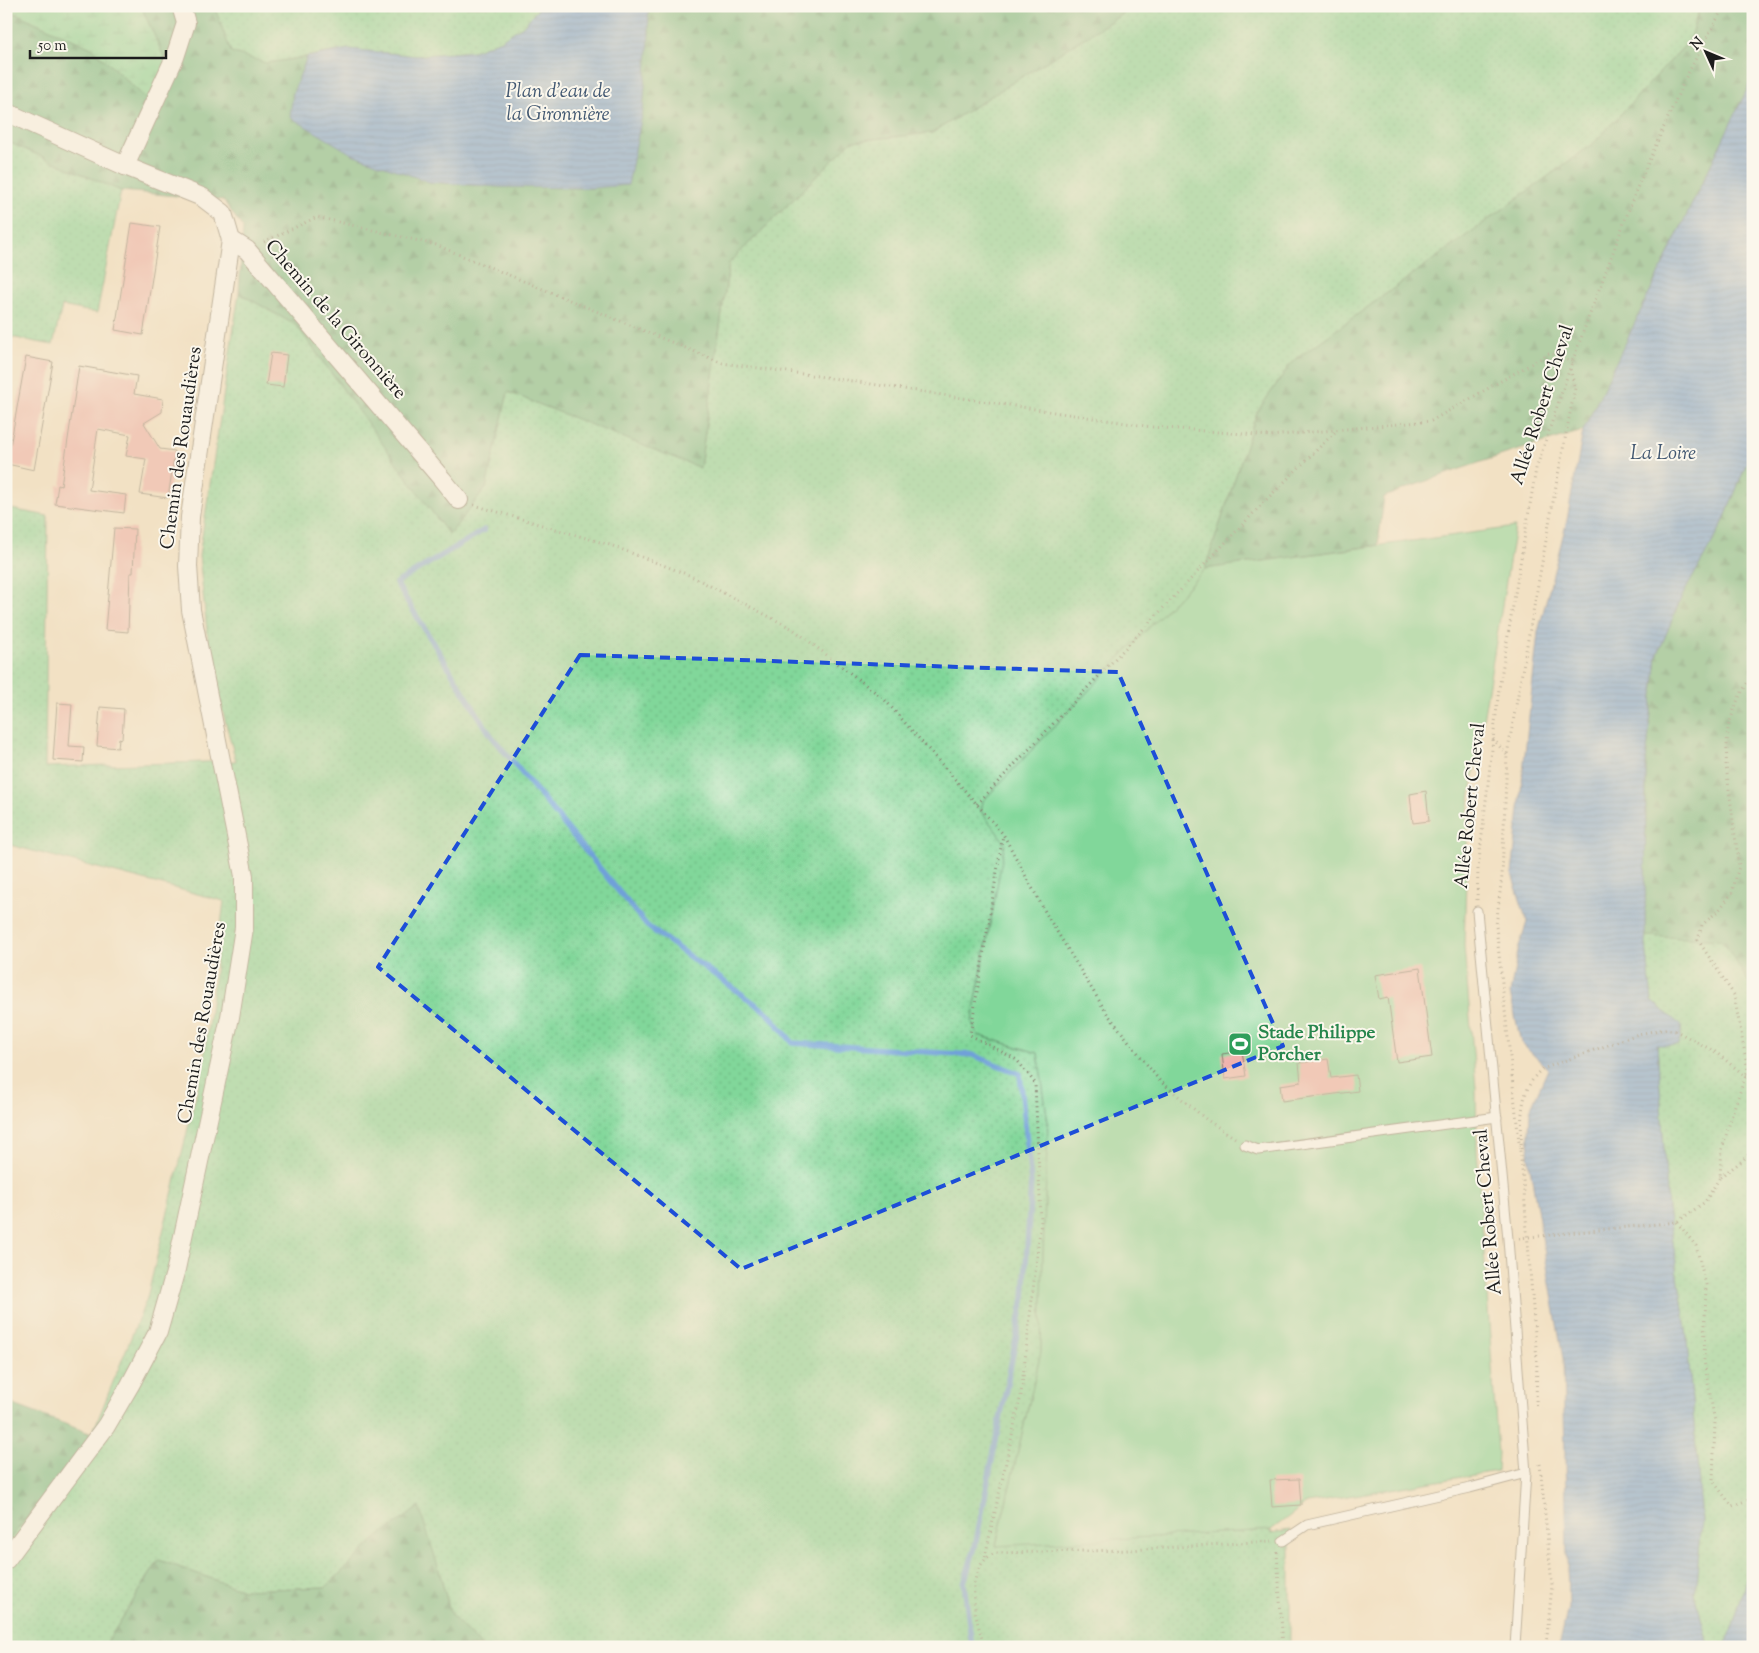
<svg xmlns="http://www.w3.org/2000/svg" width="1759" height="1653" viewBox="0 0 1759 1653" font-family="'Sorts Mill Goudy',serif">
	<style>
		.grass { fill: url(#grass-dots); stroke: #4e7a5b }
		.forest { fill: url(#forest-firs); stroke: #426a4f }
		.wetland { fill: url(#wetland-marsh); stroke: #4e7a5b }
		.pitch { fill: #81d79a; stroke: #4e7a5b }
		.water { fill: url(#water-rules); stroke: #465e7a }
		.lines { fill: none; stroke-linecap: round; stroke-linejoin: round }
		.stream { stroke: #6fa0d9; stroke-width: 5.5 }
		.building { fill: #efaaa6 }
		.service-casing { stroke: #877e70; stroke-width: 11 }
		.minor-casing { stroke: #877e70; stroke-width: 20 }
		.path { stroke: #877e70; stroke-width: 3; stroke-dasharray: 1 4; stroke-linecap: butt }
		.service { stroke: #fff; stroke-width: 9 }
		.minor { stroke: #fff; stroke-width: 18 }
		.marked { fill: none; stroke: #1d4ed8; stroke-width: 4; stroke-dasharray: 10 6; stroke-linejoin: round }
		.labels { text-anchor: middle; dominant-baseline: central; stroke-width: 4; stroke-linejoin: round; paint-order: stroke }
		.street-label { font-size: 19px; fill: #1c1c1c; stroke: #fbf7ec }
		.leisure-label { font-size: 19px; font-weight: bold; fill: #27864d; stroke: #fbf7ec; text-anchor: start }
		.water-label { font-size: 20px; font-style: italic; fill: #415771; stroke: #fbf7ec }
	</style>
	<defs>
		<pattern id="grass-dots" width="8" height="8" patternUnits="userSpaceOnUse" patternTransform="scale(1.25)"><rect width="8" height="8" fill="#81d79a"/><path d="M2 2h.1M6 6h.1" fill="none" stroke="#6fb884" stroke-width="1.8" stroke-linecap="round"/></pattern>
		<pattern id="forest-firs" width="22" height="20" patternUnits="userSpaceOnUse" patternTransform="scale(1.25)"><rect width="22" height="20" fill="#68b882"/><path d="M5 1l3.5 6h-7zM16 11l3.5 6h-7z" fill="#55956a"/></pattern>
		<pattern id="wetland-marsh" width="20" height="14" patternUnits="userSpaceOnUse" patternTransform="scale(1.25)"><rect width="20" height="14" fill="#81d79a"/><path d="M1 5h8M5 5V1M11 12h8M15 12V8" fill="none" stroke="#6fb884"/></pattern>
		<pattern id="water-rules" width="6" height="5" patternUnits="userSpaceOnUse" patternTransform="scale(1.25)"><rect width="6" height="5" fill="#6fa0d9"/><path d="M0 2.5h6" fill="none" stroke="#5a82af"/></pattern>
	</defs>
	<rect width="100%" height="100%" fill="#fbf7ec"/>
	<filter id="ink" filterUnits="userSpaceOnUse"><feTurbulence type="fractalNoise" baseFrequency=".02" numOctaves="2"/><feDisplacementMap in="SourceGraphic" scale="10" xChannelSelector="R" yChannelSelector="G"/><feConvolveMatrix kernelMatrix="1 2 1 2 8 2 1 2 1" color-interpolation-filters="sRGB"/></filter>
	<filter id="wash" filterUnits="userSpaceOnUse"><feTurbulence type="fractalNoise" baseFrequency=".0096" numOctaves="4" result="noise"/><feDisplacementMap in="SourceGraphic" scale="20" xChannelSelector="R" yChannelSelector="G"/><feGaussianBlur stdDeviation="1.12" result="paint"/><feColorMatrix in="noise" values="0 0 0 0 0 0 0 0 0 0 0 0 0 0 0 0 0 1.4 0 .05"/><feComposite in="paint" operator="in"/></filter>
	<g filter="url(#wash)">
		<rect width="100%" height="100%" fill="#f2e1c4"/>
		<g class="grass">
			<polygon points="214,6 541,6 523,26 501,40 474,51 416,56 349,49 266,64 230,52"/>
			<polygon points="1135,6 1700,6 1689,41 1594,143 1292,362 1257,412 1205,569 983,801 981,811 1006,843 972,1022 978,1035 1038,1053 1048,1122 1043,1256 1041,1352 996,1545 1271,1530 1271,1533 1290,1530 1290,1647 482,1647 451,1615 437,1563 378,1537 326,1587 243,1590 159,1560 104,1647 6,1647 6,1544 92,1434 147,1298 203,1066 224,901 6,844 6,508 48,516 45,767 236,761 211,668 199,556 239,293 297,326 449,535 486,488 508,392 700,467 729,263 852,141 932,133"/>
			<polygon points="6,141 121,191 97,313 62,306 53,345 10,337 6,365"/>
			<polygon points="1753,447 1753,1553 1731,1635 1723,1647 1708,1647 1695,1593 1702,1521 1686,1329 1668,1209 1657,1044 1679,1045 1652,1001 1645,936 1722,525"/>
		</g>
		<g class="forest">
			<polygon points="141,6 214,6 231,52 266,63 307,57 293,93 429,182 499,187 591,188 628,184 649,37 648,6 1135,6 932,133 852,141 729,263 700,468 508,392 486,488 449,535 297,326 239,293 243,228 223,200 121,191 6,141 6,9 92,48 148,100 167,64"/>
			<path d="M1700,6h53v71l-170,354c-67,19 -133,40 -199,66l-6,48 -173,24 52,-157 35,-50 302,-219 95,-102z"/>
			<polygon points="1753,447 1753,989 1722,940 1645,936 1646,761 1657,656 1681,598 1722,525"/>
			<polygon points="6,1402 92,1434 6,1544"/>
			<polygon points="419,1507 437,1563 451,1615 482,1647 104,1647 159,1560 243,1590 326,1587 378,1537"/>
		</g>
		<polygon class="wetland" points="6,6 141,6 167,64 148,100 92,48 6,9"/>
		<polygon class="pitch" points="1515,527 1468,811 1464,946 1476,1088 1477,1149 1498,1453 1497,1471 1307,1503 1271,1530 996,1546 1041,1352 1043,1256 1048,1122 1038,1053 978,1035 972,1022 1005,843 981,811 983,801 1205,569"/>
		<g class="water">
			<polygon points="541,6 648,6 649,37 643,110 628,185 591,188 499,187 429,182 352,154 290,117 293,93 307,57 349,49 416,56 474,51 501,40 523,26"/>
			<polygon points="1753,77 1753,447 1722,525 1681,598 1657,656 1646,761 1645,936 1652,1001 1682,1026 1679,1045 1657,1045 1668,1209 1686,1329 1702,1521 1695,1593 1708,1647 1559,1647 1568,1607 1563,1359 1528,1156 1530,1110 1548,1069 1521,1043 1510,993 1519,946 1527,922 1512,874 1538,632 1567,520 1583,431"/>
			<polygon points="1753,1553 1753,1647 1723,1647 1731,1635"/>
		</g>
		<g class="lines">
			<polyline class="stream" points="484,530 396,583 490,734 647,926 768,1013 793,1043 973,1055 1020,1074 1031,1182 1024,1298 975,1547 964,1583 972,1647"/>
		</g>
		<g id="blocks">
			<g class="building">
				<polygon points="132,223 160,227 143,335 115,330"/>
				<polygon points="271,353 287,355 283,387 266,385"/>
				<polygon points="26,357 53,362 34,470 7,464"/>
				<polygon points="79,366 137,376 134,394 163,399 162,412 144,423 160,449 175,451 168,498 140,494 146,459 126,456 130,435 98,429 89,490 126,495 124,513 55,504 58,485 61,486"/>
				<polygon points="114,528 135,529 133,573 130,573 128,632 105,630"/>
				<polygon points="57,703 72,704 69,746 84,747 83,762 53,760"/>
				<polygon points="100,707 124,709 122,739 119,738 118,748 97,746"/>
				<polygon points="1426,791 1429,821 1413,823 1410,794"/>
				<polygon points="1420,968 1432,1057 1397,1062 1388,997 1379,999 1375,975"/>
				<polygon points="1242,1051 1246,1076 1225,1079 1222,1054"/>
				<polygon points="1328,1059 1331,1078 1356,1075 1358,1091 1282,1101 1280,1085 1301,1082 1299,1063"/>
				<polygon points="1299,1479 1301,1505 1272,1507 1270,1480"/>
			</g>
		</g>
	</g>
	<g filter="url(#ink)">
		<use href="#blocks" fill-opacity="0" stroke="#877e70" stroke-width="1"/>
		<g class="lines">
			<g class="service-casing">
				<g id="service">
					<polyline points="1477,911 1508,1239 1526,1473 1515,1647"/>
					<polyline points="1245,1145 1258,1150 1497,1117"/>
					<polyline points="1283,1541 1307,1525 1470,1488 1526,1473"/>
				</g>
			</g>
			<g class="minor-casing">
				<g id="minor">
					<polyline points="6,112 125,166 202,197 223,213 231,240 247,250 442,479 459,500"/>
					<polyline points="125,166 175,57 186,23 181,6"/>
					<polyline points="6,1560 106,1426 130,1385 158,1332 176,1269 230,1017 244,928 244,876 191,610 188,566 190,517 231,240"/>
				</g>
			</g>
			<g class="path">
				<polyline points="264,242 317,217 436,245 722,363 832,378 1152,427 1270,436 1431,421 1550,353 1572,362"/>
				<polyline points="474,505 610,545 689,575 793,629 884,699 1003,834 1048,917 1106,1012 1159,1080 1207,1120 1235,1138"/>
				<polyline points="1493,739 1507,755"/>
				<polyline points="977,804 1264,502 1337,430"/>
				<polyline points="1477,900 1478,869 1499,689 1536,469 1572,362 1637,188 1685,79 1724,6"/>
				<path d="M1521,1149c1,-29 -3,-59 21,-80l96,-35 27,-5 11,2 38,20 39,31"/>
				<polyline points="1720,1177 1742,1161 1753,1150"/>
				<polyline points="1677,1222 1696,1246 1706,1285 1704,1361 1715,1422 1713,1481 1732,1506 1753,1498"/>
				<polyline points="1519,1238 1677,1222 1705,1202 1720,1177 1722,1149 1734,1108 1748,1070 1734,995 1698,940 1702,925 1719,910 1732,893 1739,866 1726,766 1728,727 1738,699 1753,673"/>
				<polyline points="1536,1406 1537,1360 1523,1179 1496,926 1502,876 1507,755 1557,480 1575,388 1570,368"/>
				<polyline points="1540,1464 1552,1585 1546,1647"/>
				<polyline points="1277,1552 1283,1647"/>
				<polyline points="985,1557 1021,1395 1041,1221 1035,1083 1017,1060 970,1035 1003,835"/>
				<path d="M985,1647c-10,-27 -23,-79 10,-94l134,-3 143,-9"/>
			</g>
			<use href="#service" class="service"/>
			<use href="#minor" class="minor"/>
		</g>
	</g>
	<path d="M0 0H1759V1653H0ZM580,655l538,17 165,374 -542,223 -363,-302z" fill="#f2e1c4" fill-opacity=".55" fill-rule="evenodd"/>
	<path class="marked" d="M580,655l538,17 165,374 -542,223 -363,-302z"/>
	<defs>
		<g id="stadium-square" transform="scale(1.25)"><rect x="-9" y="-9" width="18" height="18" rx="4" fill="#2e9e5b" stroke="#fbf7ec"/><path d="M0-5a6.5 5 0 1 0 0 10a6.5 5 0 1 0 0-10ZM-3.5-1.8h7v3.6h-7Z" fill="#fff"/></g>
	</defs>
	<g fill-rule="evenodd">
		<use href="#stadium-square" x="1240" y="1044"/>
	</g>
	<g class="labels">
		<g class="street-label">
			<text transform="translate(335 320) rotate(49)">Chemin de la Gironnière</text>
			<text transform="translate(1543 405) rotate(-72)">Allée Robert Cheval</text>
			<text transform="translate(182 448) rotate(-82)">Chemin des Rouaudières</text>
			<text transform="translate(1471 806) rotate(-84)">Allée Robert Cheval</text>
			<text transform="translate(203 1023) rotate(-80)">Chemin des Rouaudières</text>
			<text transform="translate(1489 1212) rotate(-95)">Allée Robert Cheval</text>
		</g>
		<g class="leisure-label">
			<text x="1258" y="1033">Stade Philippe<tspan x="1258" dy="22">Porcher</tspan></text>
		</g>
		<g class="water-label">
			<text x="558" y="92">Plan d'eau de<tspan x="558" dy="23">la Gironnière</tspan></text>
			<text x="1663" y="454">La Loire</text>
		</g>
	</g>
	<rect width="1759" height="1653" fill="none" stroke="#fbf7ec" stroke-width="25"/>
	<g transform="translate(1706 52) rotate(314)" stroke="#fbf7ec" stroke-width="4" paint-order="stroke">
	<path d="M0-4L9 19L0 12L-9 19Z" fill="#1c1c1c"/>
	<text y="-8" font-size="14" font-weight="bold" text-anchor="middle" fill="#1c1c1c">N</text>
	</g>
	<path d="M30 50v8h136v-8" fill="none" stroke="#1c1c1c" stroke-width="2.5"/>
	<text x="38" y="50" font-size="15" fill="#1c1c1c" stroke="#fbf7ec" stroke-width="4" paint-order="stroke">50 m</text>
</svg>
